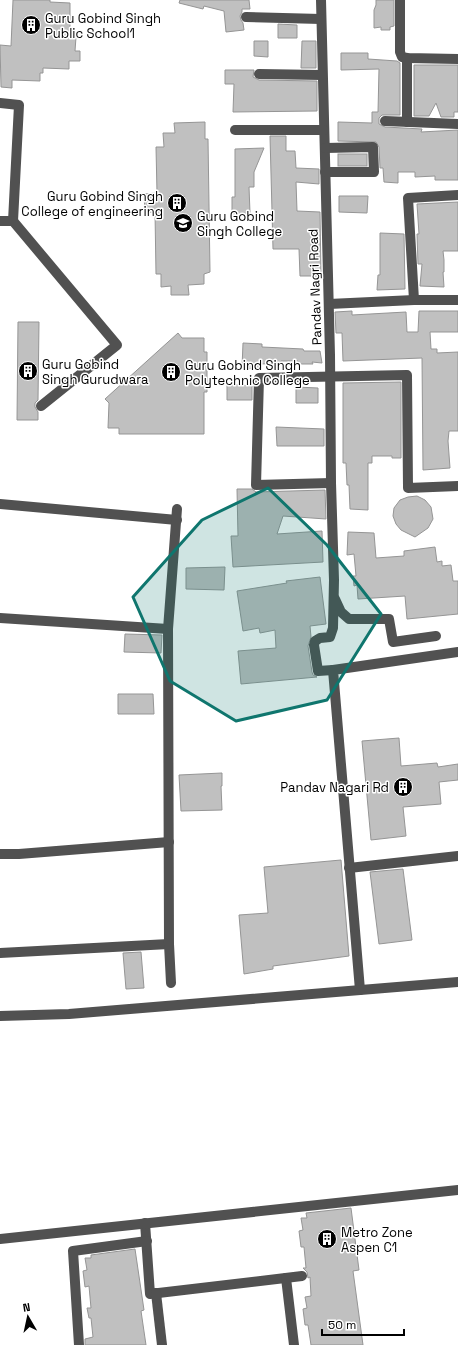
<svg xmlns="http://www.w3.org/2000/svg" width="458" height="1345" viewBox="0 0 458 1345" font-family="'Space Grotesk',sans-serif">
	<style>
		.building { fill: #c0c0c0; stroke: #959595 }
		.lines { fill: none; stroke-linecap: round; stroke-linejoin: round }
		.minor { stroke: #515151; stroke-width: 10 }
		.marked { fill: #0f766e; fill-opacity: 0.2; stroke: #0f766e; stroke-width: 3; stroke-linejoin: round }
		.labels { text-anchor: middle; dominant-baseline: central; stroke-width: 3; stroke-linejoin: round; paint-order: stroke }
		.poi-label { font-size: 13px; fill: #000; stroke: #fff; text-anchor: start }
		.street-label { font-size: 13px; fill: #000; stroke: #fff }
	</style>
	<rect width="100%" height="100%" fill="#fff"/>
	<g class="building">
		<polygon points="13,0 50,0 50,2 70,3 70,37 76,37 75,51 80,51 80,61 69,61 69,69 43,68 43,73 40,73 40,81 12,80 12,88 1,87 0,45 11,46"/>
		<polygon points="180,0 249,0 250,9 242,9 242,12 240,16 241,20 243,23 244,30 226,32 224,11 204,6 203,9 179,3"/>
		<polygon points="376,0 394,0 394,26 390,27 390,30 381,30 381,27 374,28 374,10 376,5"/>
		<polygon points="278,24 297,25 297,38 278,38"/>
		<polygon points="254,41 268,41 268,57 254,56"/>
		<polygon points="302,41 316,41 316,68 301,68"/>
		<polygon points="341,53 368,53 368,59 397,61 400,63 400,115 382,115 379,118 379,124 385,127 422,129 421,132 458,130 458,180 435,180 435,176 415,177 415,172 398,172 398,183 384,182 383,168 380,168 379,147 376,142 338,141 338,122 372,123 372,112 378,112 379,69 341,70"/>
		<polygon points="414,65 458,65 458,112 454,112 454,117 441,117 436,103 429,116 414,116"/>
		<polygon points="225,70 254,70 253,77 259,80 317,81 317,111 233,112 234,84 225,84"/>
		<polygon points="205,122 205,139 208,139 210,272 204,274 204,284 188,285 189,295 171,295 171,286 161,287 161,274 156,274 155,212 145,213 144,194 157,193 156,147 164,147 163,133 175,133 174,123"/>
		<polygon points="270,136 286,136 286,151 295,151 296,168 319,169 319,184 296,182 297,211 320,212 321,276 300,276 299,249 273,249"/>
		<polygon points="264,148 254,172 254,187 249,187 250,213 232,214 232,197 235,197 235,149"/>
		<rect x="338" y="154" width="29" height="12"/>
		<polygon points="339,196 368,196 367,213 339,212"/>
		<polygon points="458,202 458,251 443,251 444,260 444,272 443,272 444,287 420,286 422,264 418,264 417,234 419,234 417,204"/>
		<polygon points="380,233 404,234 405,289 377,290 378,275 380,275"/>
		<polygon points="352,311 352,315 406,312 407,332 418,332 419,311 458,311 458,332 430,332 431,349 437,349 437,353 458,352 458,431 449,431 448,441 450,468 423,470 422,358 343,361 342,333 336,333 335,312"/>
		<polygon points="18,322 39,322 38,400 35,403 35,407 38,412 38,420 17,420"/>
		<polygon points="178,333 182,338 204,338 204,352 207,352 207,392 204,392 204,434 119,434 119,428 108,428 109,403 105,399"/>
		<polygon points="243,343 262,344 262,347 303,349 304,351 320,351 322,363 312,362 313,364 298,364 298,361 281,361 281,363 261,364 258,369 242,368"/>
		<polygon points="401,382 401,458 392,458 392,456 372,456 372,463 368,463 368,510 350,509 349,485 347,485 346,463 343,463 343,383"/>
		<polygon points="227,384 252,386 252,400 227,400"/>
		<polygon points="296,387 318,388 318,403 296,403"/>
		<polygon points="276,427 324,429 324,446 277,446"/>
		<polygon points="237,489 252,489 256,492 325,490 326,519 283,516 277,534 322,531 323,562 233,567 231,536 238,536"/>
		<polygon points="417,496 425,500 431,507 433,519 428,528 415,537 401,530 396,524 393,516 394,508 400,500 408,497"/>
		<polygon points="348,532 374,533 376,558 404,556 404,551 435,547 437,562 442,561 442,566 451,565 453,581 458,581 458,614 407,619 405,596 358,599 357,585 354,586 353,576 356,576 354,554 347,555"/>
		<polygon points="225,567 224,590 186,589 186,568"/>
		<polygon points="320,577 326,624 310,626 311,637 308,646 312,672 313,675 317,677 241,684 238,651 276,648 275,630 260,633 259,628 243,631 237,591 287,583 286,581"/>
		<polygon points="125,634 162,635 161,653 124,652"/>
		<polygon points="118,694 153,694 154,714 118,714"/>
		<polygon points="399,738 401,766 437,763 438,767 458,764 458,780 439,782 441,804 403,807 406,836 371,840 362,741"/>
		<polygon points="222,773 222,786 221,786 222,810 181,811 179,775"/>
		<polygon points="341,860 349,956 273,966 273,969 244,974 239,915 268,913 264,867"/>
		<polygon points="403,869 412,940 379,944 370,872"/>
		<polygon points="141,952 144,988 126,989 123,953"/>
		<polygon points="351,1208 359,1270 353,1271 363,1345 311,1345 308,1325 305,1325 303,1309 307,1308 305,1297 311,1296 310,1277 308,1278 307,1272 303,1268 306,1268 304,1247 301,1247 299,1231 303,1230 301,1218 307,1218 306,1213"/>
		<polygon points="135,1249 144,1310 141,1311 146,1345 85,1345 85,1339 93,1337 91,1318 89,1318 87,1308 91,1308 89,1286 85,1287 83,1271 87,1270 85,1258 91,1258 91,1255"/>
	</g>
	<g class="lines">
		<g class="minor">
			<polyline points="321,0 330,355 331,483 334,580 333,628 330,637 320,638 315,641 314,645 318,671 333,670"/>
			<polyline points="400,0 400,52 402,57 407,58 458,59"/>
			<polyline points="246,17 321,19"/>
			<polyline points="407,58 407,122"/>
			<polyline points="259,74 322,75"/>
			<polyline points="0,103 19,105 13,221"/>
			<polyline points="385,121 458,124"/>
			<polyline points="235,130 324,130"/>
			<polyline points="325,148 373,147 374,172 325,172"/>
			<polyline points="0,221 13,221 117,345 41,406"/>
			<polyline points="414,300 408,198 458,195"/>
			<polyline points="329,304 414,300 458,300"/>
			<polyline points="331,483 256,485 259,378 407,375 408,488 458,486"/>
			<polyline points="0,504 177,520"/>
			<polyline points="335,599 341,612 349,619 389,619 393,642 436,636"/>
			<polyline points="0,618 168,629"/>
			<polyline points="0,854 19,854 169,842"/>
			<polyline points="349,868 458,856"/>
			<polyline points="0,953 169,944"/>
			<polyline points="171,983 169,944 168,629 177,509"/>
			<polyline points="360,990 333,670 458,652"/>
			<polyline points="0,1016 69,1014 458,982"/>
			<polyline points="145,1223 150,1294 302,1276"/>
			<polyline points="0,1239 458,1190"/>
			<polyline points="286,1278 294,1345"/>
			<polyline points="156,1293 162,1345"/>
			<polyline points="79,1345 73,1251 147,1241"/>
		</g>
	</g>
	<path class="marked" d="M268,488l59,57 54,69 -54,86 -91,21 -66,-40 -37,-84 69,-77z"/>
	<defs>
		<g id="building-disc" transform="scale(1)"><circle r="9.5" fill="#000" stroke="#fff"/><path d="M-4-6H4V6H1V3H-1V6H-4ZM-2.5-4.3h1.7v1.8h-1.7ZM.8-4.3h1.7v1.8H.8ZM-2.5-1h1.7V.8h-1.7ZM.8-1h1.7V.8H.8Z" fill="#fff"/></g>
		<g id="university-disc" transform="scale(1)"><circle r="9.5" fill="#000" stroke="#fff"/><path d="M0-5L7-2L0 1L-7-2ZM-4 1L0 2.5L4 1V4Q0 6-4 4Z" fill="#fff"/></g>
	</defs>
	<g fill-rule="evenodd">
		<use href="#building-disc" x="31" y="25"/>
		<use href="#building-disc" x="177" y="203"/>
		<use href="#university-disc" x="183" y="223"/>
		<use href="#building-disc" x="28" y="371"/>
		<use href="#building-disc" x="171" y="372"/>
		<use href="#building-disc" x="403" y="787"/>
		<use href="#building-disc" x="327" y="1239"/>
	</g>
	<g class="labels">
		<g class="poi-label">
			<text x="45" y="18">Guru Gobind Singh<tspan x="45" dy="15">Public School1</tspan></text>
			<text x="163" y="196" text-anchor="end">Guru Gobind Singh<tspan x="163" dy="15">College of engineering</tspan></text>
			<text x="197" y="216">Guru Gobind<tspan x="197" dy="15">Singh College</tspan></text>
			<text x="42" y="364">Guru Gobind<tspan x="42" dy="15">Singh Gurudwara</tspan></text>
			<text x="185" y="365">Guru Gobind Singh<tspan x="185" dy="15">Polytechnic College</tspan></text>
			<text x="389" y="787" text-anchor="end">Pandav Nagari Rd</text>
			<text x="341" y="1232">Metro Zone<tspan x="341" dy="15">Aspen C1</tspan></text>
		</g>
		<g class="street-label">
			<text transform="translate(315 287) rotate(-92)">Pandav Nagri Road</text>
		</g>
	</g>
	<g transform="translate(28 1317) rotate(351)" stroke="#ffffff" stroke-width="3" paint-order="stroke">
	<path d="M0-3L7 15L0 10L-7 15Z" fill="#000000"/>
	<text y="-6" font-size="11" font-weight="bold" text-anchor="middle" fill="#000000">N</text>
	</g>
	<path d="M322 1329v6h82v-6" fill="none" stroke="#000000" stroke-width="2"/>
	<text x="328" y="1329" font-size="12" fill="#000000" stroke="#ffffff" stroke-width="3" paint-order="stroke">50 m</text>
</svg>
